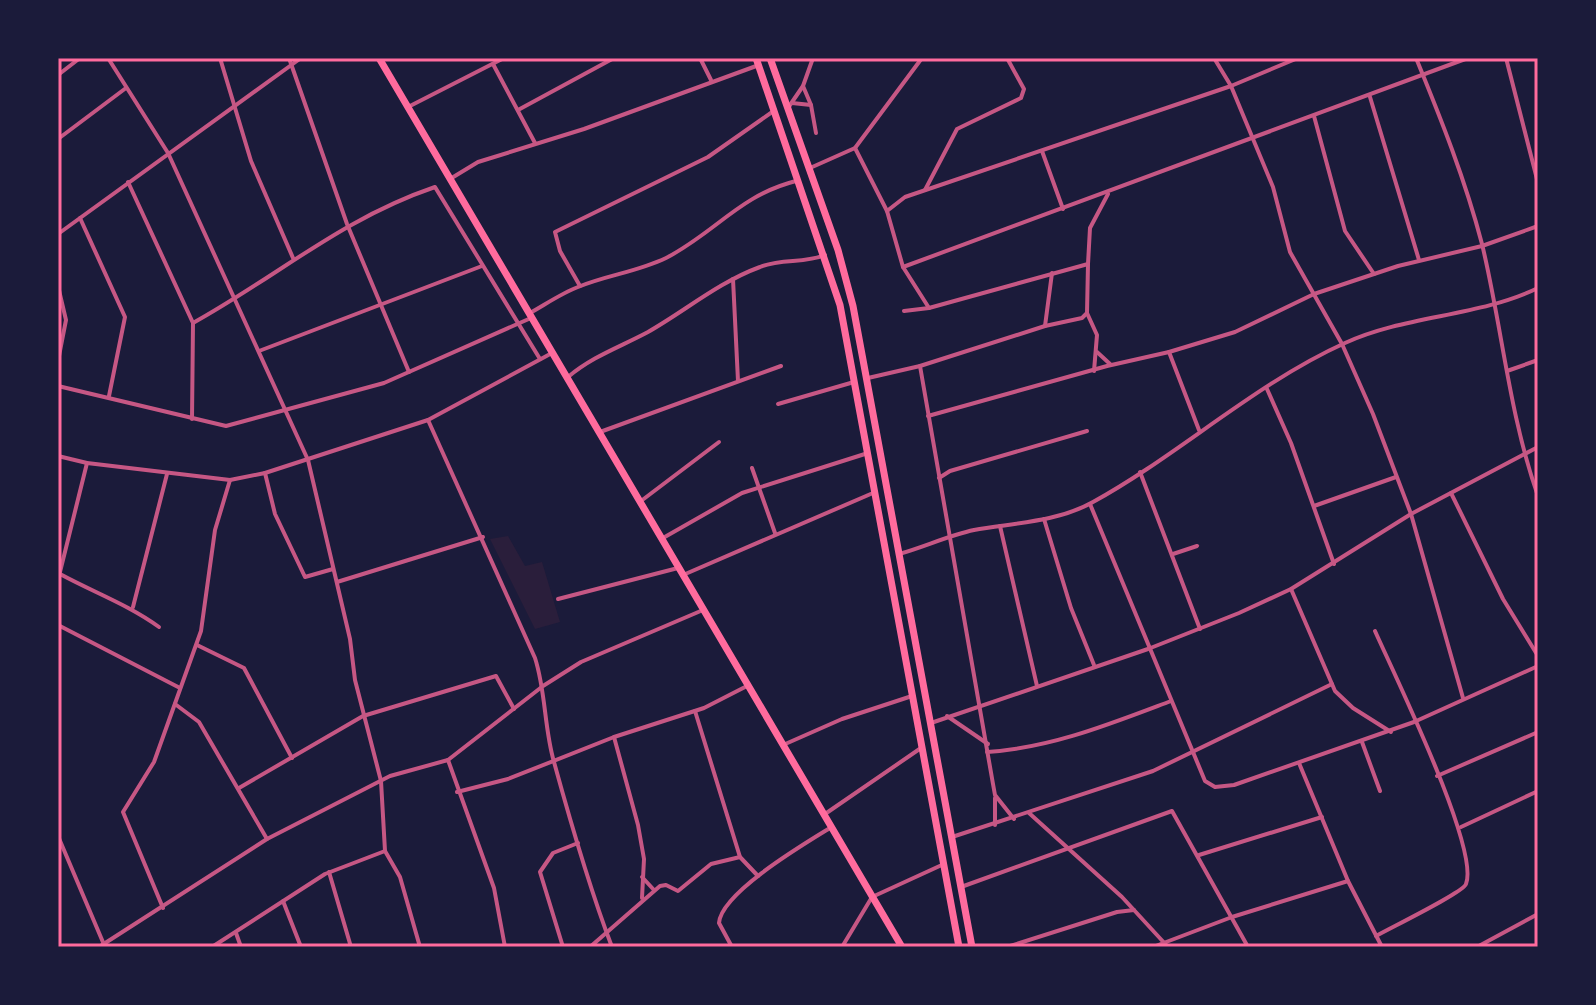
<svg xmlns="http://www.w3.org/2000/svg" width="1596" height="1005" viewBox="0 0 1596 1005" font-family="'Titillium Web',sans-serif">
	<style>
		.green { fill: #2a1e3b }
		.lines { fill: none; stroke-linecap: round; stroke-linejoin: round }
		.minor { stroke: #c65784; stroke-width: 4 }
		.primary { stroke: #ff6b9d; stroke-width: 7 }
		.neatline { fill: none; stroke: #ff6b9d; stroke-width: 3 }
	</style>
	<rect width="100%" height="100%" fill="#1b1b3a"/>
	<polygon class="green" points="508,536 525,566 542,562 560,622 535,629 490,539"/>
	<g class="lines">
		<g class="minor">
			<polyline points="108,58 168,153 308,460 350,639 355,680 381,781 385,851 400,877 420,947"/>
			<polyline points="220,58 251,161 293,258"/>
			<polyline points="289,58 347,224 409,372"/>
			<polyline points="700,58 711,80"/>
			<polyline points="1214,58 1231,86 1273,187 1290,252 1342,344 1373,414 1411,514 1463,698"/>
			<path d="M1416,58c25,61 49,121 66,186 20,83 27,170 56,252"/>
			<polyline points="1506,58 1538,183"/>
			<polyline points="493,64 535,143"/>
			<polyline points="58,75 80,58"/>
			<polyline points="803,86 811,105 816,133"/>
			<polyline points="1370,97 1419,260"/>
			<polyline points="792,103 811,105"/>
			<polyline points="408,107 504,58"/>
			<polyline points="788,108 803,86 813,58"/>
			<polyline points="518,110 614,58"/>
			<polyline points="1314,116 1345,231 1374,274"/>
			<polyline points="58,139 126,88"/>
			<polyline points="855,148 887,211 903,267 929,308"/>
			<polyline points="1042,151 1063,209"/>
			<polyline points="810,168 855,148 922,58"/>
			<polyline points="450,179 478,162 584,129 759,65"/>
			<polyline points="128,182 193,323 192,419"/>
			<polyline points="925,190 957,129 1021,98 1024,89 1007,58"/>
			<polyline points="887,211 905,197 1231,86 1298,58"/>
			<polyline points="80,218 125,317 109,396"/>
			<polyline points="58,234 301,58"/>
			<polyline points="903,267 1468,58"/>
			<polyline points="733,279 738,381"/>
			<polyline points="58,286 66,320 58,361"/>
			<polyline points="580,286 560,251 555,232 708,157 775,110"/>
			<polyline points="904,311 929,308 1088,264 1090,228 1108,194"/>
			<path d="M530,313c16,-9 32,-20 48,-26 29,-12 59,-15 88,-29 50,-26 74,-63 130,-77"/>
			<polyline points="1087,313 1097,335 1094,371"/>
			<path d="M193,323c85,-47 148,-104 242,-136l105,172"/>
			<polyline points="1045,326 1052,273"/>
			<polyline points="259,351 482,266"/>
			<polyline points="1097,352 1110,364"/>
			<polyline points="1169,352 1235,332 1314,294 1398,266 1482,246 1538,226"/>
			<polyline points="920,366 1045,326 1082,318 1087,313 1088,264"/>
			<polyline points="1507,371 1538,360"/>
			<path d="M568,377c25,-21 52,-30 80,-45 37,-21 71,-50 112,-65 22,-9 44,-3 65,-12"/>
			<polyline points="868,378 920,366 993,784 995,795 1014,819"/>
			<polyline points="58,386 226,426 384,383 531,318"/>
			<polyline points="1267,389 1291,443 1334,564"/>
			<polyline points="778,404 854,382"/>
			<polyline points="928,416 1107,366 1169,352 1199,430"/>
			<path d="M428,420l107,238c11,34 9,70 19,104 17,62 35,125 58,185"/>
			<polyline points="600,432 781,366"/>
			<polyline points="58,456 87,463 230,480 265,473 428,420 552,353"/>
			<polyline points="752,468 775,533"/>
			<polyline points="1140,472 1200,629"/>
			<polyline points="265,473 275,514 305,577 333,569"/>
			<polyline points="939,478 950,471 1087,431"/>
			<polyline points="1451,493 1503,599 1538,656"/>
			<polyline points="641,501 719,442"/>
			<polyline points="1090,504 1205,781 1215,787 1234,785 1414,722 1538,666"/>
			<polyline points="1314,506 1396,477"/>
			<polyline points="1044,519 1071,608 1094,665"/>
			<polyline points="1000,526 1037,686"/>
			<polyline points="663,538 742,493 868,453"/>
			<path d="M899,554c25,-7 51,-19 75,-24 39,-7 84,-8 119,-28 84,-46 163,-119 252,-159 61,-28 133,-26 193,-55"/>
			<polyline points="1173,554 1197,546"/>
			<path d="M60,574c33,18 69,31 99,53"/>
			<polyline points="683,575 873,493"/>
			<polyline points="58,580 87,463"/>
			<polyline points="337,582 483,537"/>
			<polyline points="1291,589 1335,691 1353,708 1391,732"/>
			<polyline points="558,599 678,568"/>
			<polyline points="133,607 167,474"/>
			<polyline points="58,625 180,688"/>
			<path d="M1375,631c19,43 105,218 91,253 -2,8 -76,44 -90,52"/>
			<polyline points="197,645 244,668 292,758"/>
			<polyline points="175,704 199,722 267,839"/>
			<polyline points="695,711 740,857 758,876"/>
			<polyline points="947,716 988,744"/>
			<polyline points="931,723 1148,649 1239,613 1291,589 1411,514 1538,447"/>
			<polyline points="614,737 638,825 644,859 642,898"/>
			<polyline points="1362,742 1380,791"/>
			<polyline points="783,745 842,719 912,696"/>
			<path d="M987,752c64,-4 123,-28 184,-51"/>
			<polyline points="448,760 494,888 505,947"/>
			<polyline points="1299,763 1348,881 1382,947"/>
			<polyline points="1437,776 1538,732"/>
			<polyline points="239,788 363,716 496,676 514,709"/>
			<polyline points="457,792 508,779 614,737 704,708 747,686"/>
			<polyline points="995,798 995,825"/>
			<polyline points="1029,813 1122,897 1168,947"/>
			<polyline points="825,814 921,748"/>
			<polyline points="1461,827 1538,791"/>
			<polyline points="58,836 105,947"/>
			<polyline points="952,837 1153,771 1332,684"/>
			<polyline points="1199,855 1322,817"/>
			<polyline points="329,872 351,947"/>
			<polyline points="642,877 654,890"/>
			<polyline points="961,887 1172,811 1248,947"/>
			<polyline points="283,901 301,947"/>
			<polyline points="163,908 123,812 154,762 201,631 215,530 230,480"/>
			<polyline points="236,933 241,947"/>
			<polyline points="99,947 267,839 390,776 448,760 543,686 581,662 703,610"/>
			<polyline points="212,947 325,874 385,851"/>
			<polyline points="563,947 540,872 553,853 578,843"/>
			<polyline points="590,947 660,886 666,885 678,891 711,864 740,857"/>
			<path d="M732,947l-13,-24c2,-30 85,-79 111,-95"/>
			<polyline points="842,947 872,897 944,864"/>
			<polyline points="1007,947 1117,912 1134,910"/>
			<polyline points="1153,947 1232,917 1348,881"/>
			<polyline points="1477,947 1538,914"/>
		</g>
		<g class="primary">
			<polyline points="379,58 902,947"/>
			<polyline points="756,58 840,305 959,947"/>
			<polyline points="770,58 838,250 853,306 972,947"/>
		</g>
	</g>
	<rect width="1596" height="1005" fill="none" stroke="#1b1b3a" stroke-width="120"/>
	<rect x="60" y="60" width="1476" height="885" class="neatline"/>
</svg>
